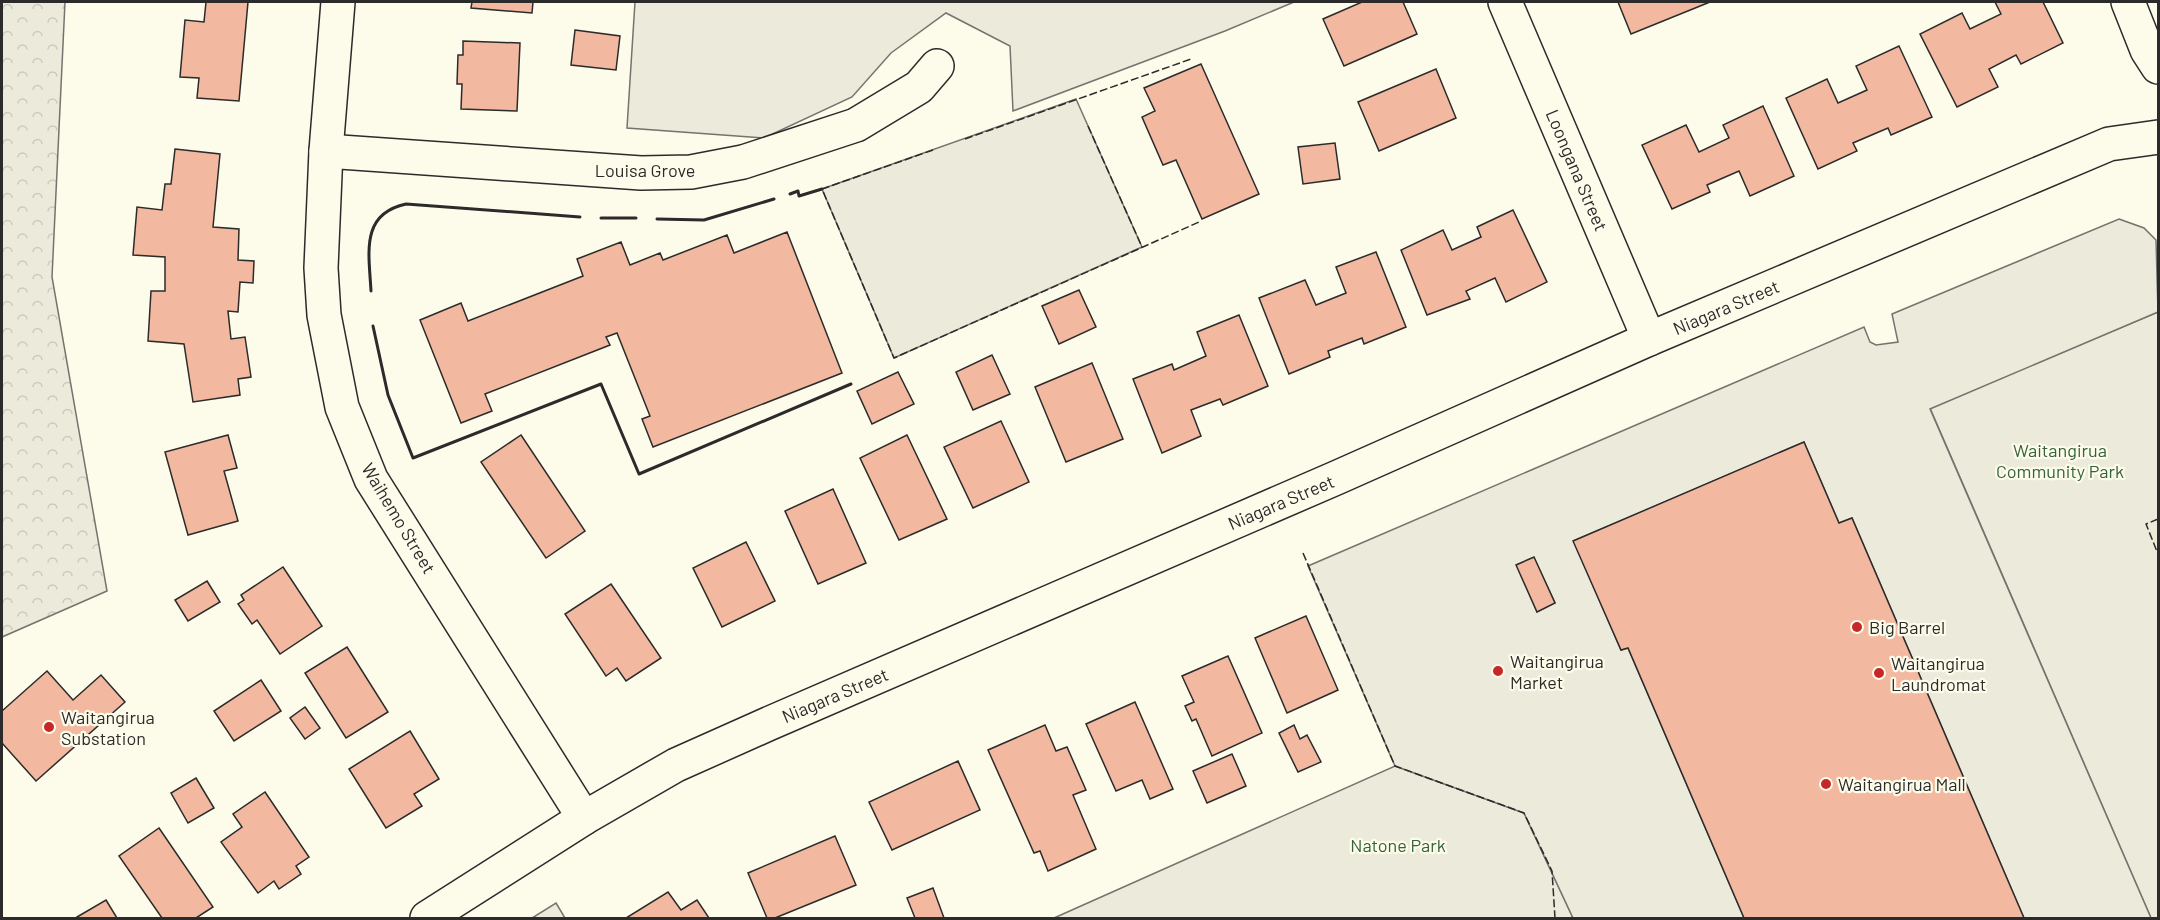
<svg xmlns="http://www.w3.org/2000/svg" width="2160" height="920" viewBox="0 0 2160 920" font-family="Barlow,sans-serif">
	<style>
		.forest { fill: url(#forest-crowns); stroke: #74746e; stroke-width: 1.5 }
		.green { fill: #ecebdb; stroke: #74746e; stroke-width: 1.5 }
		.parking { fill: #eceadb; stroke: #74746e; stroke-width: 1.5; fill-rule: evenodd }
		.building { fill: #f2b8a0; stroke: #2b2b2b; stroke-width: 1.5 }
		.lines { fill: none; stroke-linecap: round; stroke-linejoin: round }
		.street-casing { stroke: #2b2b2b; stroke-width: 36 }
		.secondary-casing { stroke: #2b2b2b; stroke-width: 36 }
		.street { stroke: #fdfbea; stroke-width: 33 }
		.secondary { stroke: #fdfbea; stroke-width: 33 }
		.fence { stroke: #2b2b2b; stroke-width: 1.5; stroke-dasharray: 8 3; stroke-linecap: butt }
		.wall { stroke: #2b2b2b; stroke-width: 3 }
		.poi-dot { fill: #c62828; stroke: #fdfbea; stroke-width: 2 }
		.labels { text-anchor: middle; dominant-baseline: central; stroke-width: 4.5; stroke-linejoin: round; paint-order: stroke }
		.street-label { font-size: 18px; fill: #2b2b2b; stroke: #fdfbea }
		.park-label { font-size: 18px; fill: #34623c; stroke: #fdfbea }
		.poi-label { font-size: 18px; fill: #2b2b2b; stroke: #fdfbea; text-anchor: start }
	</style>
	<defs>
		<pattern id="forest-crowns" width="20" height="18" patternUnits="userSpaceOnUse" patternTransform="scale(1.5)"><rect width="20" height="18" fill="#ecebdb"/><path d="M2 6a3 3 0 1 1 6 0M12 15a3 3 0 1 1 6 0" fill="none" stroke="#cbcabc"/></pattern>
	</defs>
	<rect width="100%" height="100%" fill="#fdfbea"/>
	<polygon class="forest" points="2,2 65,2 52,277 107,591 2,637"/>
	<g class="green">
		<polygon points="635,2 1294,2 1225,31 1013,111 1010,46 946,13 891,53 852,97 764,138 627,128"/>
		<polygon points="2158,312 2158,918 2151,918 1930,408"/>
		<polygon points="1395,766 1524,813 1573,918 1054,918"/>
		<polygon points="556,903 565,918 532,918"/>
	</g>
	<g class="parking">
		<polygon points="1076,99 1142,247 894,358 822,189"/>
		<path d="M2119,219l25,9 12,12 2,72 -228,97 221,509h-127l-172,-400 -13,5 -35,-81 -230,99 47,109 7,-2 116,270h-171l-49,-105 -129,-47 -87,-200 556,-239 6,15 6,3 22,-3 -6,-28zM1534,558l21,45 -18,9 -20,-47z"/>
	</g>
	<g class="building">
		<polygon points="206,2 248,2 239,101 197,98 199,78 180,77 185,20 204,22"/>
		<polygon points="472,2 533,2 532,13 471,8"/>
		<polygon points="1362,2 1403,2 1417,34 1344,66 1323,19"/>
		<polygon points="1618,2 1710,2 1631,34"/>
		<polygon points="1995,2 2043,2 2063,43 2021,64 2016,55 1989,69 1998,87 1957,107 1920,34 1962,13 1970,29 2001,14"/>
		<polygon points="575,30 620,36 616,70 571,65"/>
		<polygon points="463,41 520,43 517,111 461,109 462,84 457,84 458,55 463,55"/>
		<polygon points="1899,46 1932,117 1891,135 1888,128 1853,143 1857,151 1818,169 1786,98 1827,79 1838,103 1867,90 1856,66"/>
		<polygon points="1201,64 1259,194 1202,219 1176,160 1163,165 1142,117 1155,111 1144,88"/>
		<polygon points="1436,69 1456,118 1379,151 1358,102"/>
		<polygon points="1763,106 1794,176 1750,196 1739,171 1707,185 1710,192 1672,209 1642,145 1686,125 1699,152 1729,138 1723,125"/>
		<polygon points="1335,143 1340,179 1303,184 1298,147"/>
		<polygon points="175,149 220,154 213,227 239,229 238,260 254,261 253,283 240,282 238,312 228,311 231,339 245,337 251,377 238,379 240,395 193,402 184,344 148,341 151,291 165,291 165,257 133,255 137,207 162,210 165,184 171,184"/>
		<polygon points="1513,210 1547,282 1506,302 1495,278 1466,291 1470,299 1427,315 1401,250 1443,230 1452,250 1481,237 1477,227"/>
		<polygon points="787,232 842,373 653,447 642,419 650,416 617,333 606,337 610,345 485,394 492,411 461,423 420,320 461,303 468,321 583,276 577,259 621,242 630,265 660,253 663,260 727,235 734,253"/>
		<polygon points="1376,252 1406,327 1364,344 1362,338 1328,351 1330,357 1289,374 1259,298 1305,280 1316,305 1346,293 1336,267"/>
		<polygon points="1079,290 1096,327 1059,344 1042,306"/>
		<polygon points="1239,315 1268,386 1223,405 1220,399 1191,410 1201,436 1162,453 1133,379 1172,364 1174,370 1206,356 1197,332"/>
		<polygon points="992,355 1010,394 973,410 956,372"/>
		<polygon points="1092,363 1123,439 1066,462 1035,387"/>
		<polygon points="898,372 914,404 872,424 857,391"/>
		<polygon points="1001,421 1029,482 973,508 944,447"/>
		<polygon points="228,435 237,468 224,471 238,521 188,535 165,452"/>
		<polygon points="521,435 585,531 546,558 481,462"/>
		<polygon points="907,435 947,519 899,540 860,458"/>
		<polygon points="1804,442 1839,523 1852,518 2024,918 1744,918 1628,648 1621,650 1573,541"/>
		<polygon points="833,489 866,563 818,584 785,511"/>
		<polygon points="746,542 775,601 722,627 693,568"/>
		<polygon points="1534,557 1555,603 1537,612 1516,565"/>
		<polygon points="283,567 322,626 280,654 257,620 252,624 238,604 244,600 241,595"/>
		<polygon points="207,581 220,602 188,621 175,600"/>
		<polygon points="611,584 661,658 626,681 617,668 606,676 565,614"/>
		<polygon points="1306,616 1338,690 1287,713 1255,638"/>
		<polygon points="347,647 388,712 346,738 305,673"/>
		<polygon points="1228,656 1262,733 1212,756 1196,719 1192,721 1185,706 1194,702 1182,676"/>
		<polygon points="47,671 73,700 101,675 125,702 36,781 2,743 2,711"/>
		<polygon points="261,680 281,711 234,741 214,711"/>
		<polygon points="1135,702 1173,789 1150,799 1142,780 1116,791 1086,724"/>
		<polygon points="305,707 320,728 305,739 290,718"/>
		<polygon points="1045,725 1056,751 1067,747 1086,790 1073,795 1096,849 1048,871 1040,851 1034,853 988,750"/>
		<polygon points="1294,725 1300,739 1307,735 1321,762 1298,772 1279,733"/>
		<polygon points="410,731 439,779 414,794 422,806 386,828 349,769"/>
		<polygon points="1232,754 1246,786 1207,803 1193,771"/>
		<polygon points="958,761 980,810 892,850 869,802"/>
		<polygon points="196,778 214,808 188,823 171,793"/>
		<polygon points="265,792 309,857 296,866 301,874 279,889 274,881 258,893 221,842 242,827 233,814"/>
		<polygon points="159,828 213,907 196,918 162,918 119,856"/>
		<polygon points="835,836 856,885 775,918 767,918 748,873"/>
		<polygon points="933,888 944,918 915,918 907,898"/>
		<polygon points="668,892 681,910 697,900 709,918 626,918"/>
		<polygon points="106,900 117,918 78,918 77,917"/>
	</g>
	<g class="lines">
		<g class="street-casing">
			<g id="street">
				<polyline points="338,2 326,151 321,268 324,315 342,407 371,479 584,818"/>
				<polyline points="1505,2 1649,339"/>
				<polyline points="326,151 641,173 691,172 743,162 856,125 919,87 937,66"/>
				<polyline points="427,918 584,818 676,765 768,724 1336,478 1649,339 2109,144 2158,137"/>
			</g>
		</g>
		<g class="secondary-casing">
			<polyline id="secondary" points="2128,2 2147,50 2158,67"/>
		</g>
		<use href="#street" class="street"/>
		<use href="#secondary" class="secondary"/>
		<g class="fence">
			<polyline points="1088,126 1142,247"/>
			<polyline points="965,139 1191,59"/>
			<polyline points="933,150 822,189 894,358 1199,222"/>
			<polyline points="2158,519 2146,524 2158,554"/>
			<polyline points="1303,553 1395,766 1524,813 1552,871 1555,918"/>
		</g>
		<g class="wall">
			<polyline points="790,194 798,191 799,196 822,189"/>
			<polyline points="601,218 636,218"/>
			<polyline points="657,219 704,220 774,199"/>
			<path d="M371,291c-2,-38 -11,-77 35,-87l174,13"/>
			<polyline points="373,326 388,395 413,458 601,384 639,474 851,384"/>
		</g>
	</g>
	<g class="poi-dot">
		<circle cx="1857" cy="627" r="6"/>
		<circle cx="1498" cy="671" r="6"/>
		<circle cx="1879" cy="673" r="6"/>
		<circle cx="49" cy="727" r="6"/>
		<circle cx="1826" cy="784" r="6"/>
	</g>
	<g class="labels">
		<g class="street-label">
			<text x="645" y="170">Louisa Grove</text>
			<text transform="translate(1577 170) rotate(67)">Loongana Street</text>
			<text transform="translate(1726 307) rotate(-23)">Niagara Street</text>
			<text transform="translate(1281 502) rotate(-23)">Niagara Street</text>
			<text transform="translate(399 518) rotate(59)">Waihemo Street</text>
			<text transform="translate(835 695) rotate(-23)">Niagara Street</text>
		</g>
		<g class="park-label">
			<text x="2060" y="450">Waitangirua<tspan x="2060" dy="21">Community Park</tspan></text>
			<text x="1398" y="845">Natone Park</text>
		</g>
		<g class="poi-label">
			<text x="1869" y="627">Big Barrel</text>
			<text x="1510" y="661">Waitangirua<tspan x="1510" dy="21">Market</tspan></text>
			<text x="1891" y="663">Waitangirua<tspan x="1891" dy="21">Laundromat</tspan></text>
			<text x="61" y="717">Waitangirua<tspan x="61" dy="21">Substation</tspan></text>
			<text x="1838" y="784">Waitangirua Mall</text>
		</g>
	</g>
	<rect width="2160" height="920" fill="none" stroke="#2b2b2b" stroke-width="6"/>
</svg>
